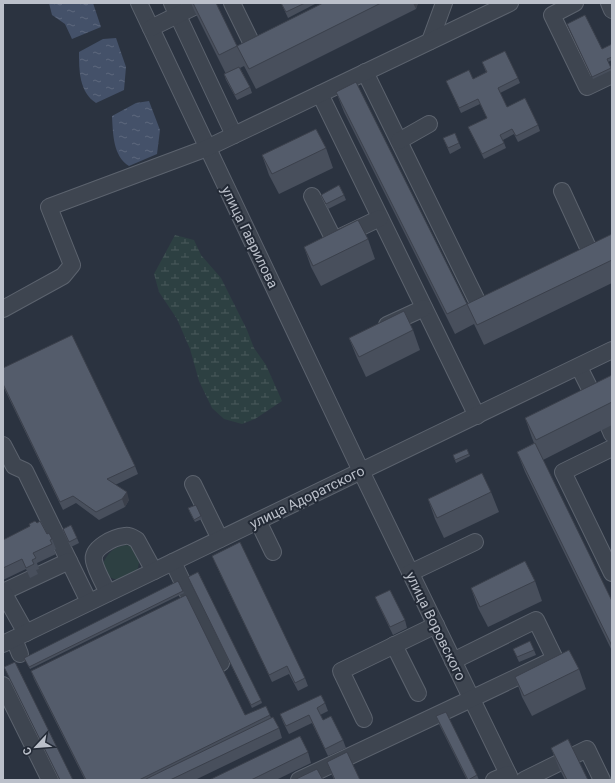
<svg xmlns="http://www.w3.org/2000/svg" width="615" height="783" viewBox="0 0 615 783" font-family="Roboto,sans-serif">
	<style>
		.grass { fill: #2d4042 }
		.wetland { fill: url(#wetland-marsh) }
		.water { fill: url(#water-ripples) }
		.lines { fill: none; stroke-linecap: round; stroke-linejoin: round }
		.minor-casing { stroke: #5c636e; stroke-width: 18 }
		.minor { stroke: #3e4550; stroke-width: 16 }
		.wall { fill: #484f5c }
		.shaded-wall { fill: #3b404b }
		.building { fill: #545c6b; stroke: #3b404b }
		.labels { text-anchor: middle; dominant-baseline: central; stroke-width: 4; stroke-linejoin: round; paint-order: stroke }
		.street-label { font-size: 14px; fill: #bbc0ca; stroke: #232a36 }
	</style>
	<defs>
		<pattern id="wetland-marsh" width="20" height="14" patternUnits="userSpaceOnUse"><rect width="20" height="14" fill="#2d4042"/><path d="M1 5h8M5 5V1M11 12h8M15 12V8" fill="none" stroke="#4a5a5c"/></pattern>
		<pattern id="water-ripples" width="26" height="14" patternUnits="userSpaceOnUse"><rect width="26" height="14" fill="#445169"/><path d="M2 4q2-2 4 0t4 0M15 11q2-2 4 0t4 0" fill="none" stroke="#5d687d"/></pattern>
	</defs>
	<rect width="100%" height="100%" fill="#2b3340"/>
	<path class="grass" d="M126,545l8,2 6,9c-1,5 -1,13 -5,18 -2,1 -7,2 -9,3 -12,6 -19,0 -24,-11 5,-13 11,-19 24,-21z"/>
	<polygon class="wetland" points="175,235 194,240 201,255 221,278 247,330 254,348 266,365 282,401 255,419 242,424 224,419 212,408 199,381 190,349 177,319 159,292 154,274"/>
	<g class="water">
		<polygon points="49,3 93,3 101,27 72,39 65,24 52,15"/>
		<path d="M116,38l10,29 -2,23 -28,13c-17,-11 -17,-33 -17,-51l24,-13z"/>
		<path d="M149,101l11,29 -3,24 -28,12c-16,-10 -16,-32 -17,-50l24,-13z"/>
	</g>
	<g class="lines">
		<g class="minor-casing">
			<g id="minor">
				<polyline points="139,3 361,471 511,780"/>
				<polyline points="172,3 234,135"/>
				<polyline points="232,3 254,48 264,44"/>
				<polyline points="575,3 552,15 587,87 612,75"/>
				<polyline points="609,3 612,10"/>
				<polyline points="151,28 202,3"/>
				<polyline points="430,41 444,3"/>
				<polyline points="365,72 481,309 491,304"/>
				<polyline points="320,94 477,416"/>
				<polyline points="399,141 429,124"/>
				<polyline points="562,191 591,254"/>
				<polyline points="312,196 334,240 380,218"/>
				<polyline points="3,309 63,276 72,265 49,207 207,148 510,3"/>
				<polyline points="387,325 424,308"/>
				<polyline points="579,367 598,405"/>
				<polyline points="609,427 612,434"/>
				<polyline points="3,445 14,466 25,471 69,561"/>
				<polyline points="612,448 563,472 612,573"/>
				<polyline points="193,484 220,539"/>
				<polyline points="258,521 273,552"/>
				<polyline points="173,562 221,663"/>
				<polyline points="410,573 475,542"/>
				<polyline points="3,592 69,561 89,602"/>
				<polyline points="3,592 26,633"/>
				<path d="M108,593c-4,-9 -12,-22 -14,-32 -3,-13 20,-24 31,-25 5,-1 8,2 12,4l17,31"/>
				<polyline points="14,639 20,654"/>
				<polyline points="3,644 612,350"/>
				<polyline points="394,645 418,693"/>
				<polyline points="3,685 50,780"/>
				<polyline points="364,719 341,671 436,625"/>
				<polyline points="299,780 471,699 555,659 536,620 453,661"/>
				<polyline points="494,780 508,774"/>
				<polyline points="524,780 587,749 602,780"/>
			</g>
		</g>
		<use href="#minor" class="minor"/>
	</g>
	<g class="wall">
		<polygon points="191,3 216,3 237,46 323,3 418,3 416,9 256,89 244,66 240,68 250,87 252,93 237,100 226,80 224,74 226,74 194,10"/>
		<polygon points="281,3 315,3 315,4 288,18"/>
		<polygon points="568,27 602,49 612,44 612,60 608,62 612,70 593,79"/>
		<polygon points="482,62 518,78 520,83 500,93 507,107 538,125 540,131 518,142 514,134 503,140 506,148 484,159 468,127 487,118 480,104 461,113 446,81 473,79 486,72"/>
		<polygon points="336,92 467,304 612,234 612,283 484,345 474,324 455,334 344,112"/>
		<polygon points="443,138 459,143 461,148 450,154"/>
		<polygon points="326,148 333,168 279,194 269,175 262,155"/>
		<polygon points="321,195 344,195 346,200 328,209"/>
		<polygon points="368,239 375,259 321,286 311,267 304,247"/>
		<polygon points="413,330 420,350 366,377 357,358 349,338"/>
		<polygon points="3,368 135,466 138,474 115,485 129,500 125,507 99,520 76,503 63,510 3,386"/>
		<polygon points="612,375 612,425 543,460 612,601 612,651 525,472 517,452 534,443 532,438 525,418"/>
		<polygon points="467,449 470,456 456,463 453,455"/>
		<polygon points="491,492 499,512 444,538 435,519 428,499"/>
		<polygon points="189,511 201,516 202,519 195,522"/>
		<polygon points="37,523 52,539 56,549 54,550 56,554 37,563 39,569 36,570 38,574 30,578 26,569 3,580 3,540"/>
		<polygon points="63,529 77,538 79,543 71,547 65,535"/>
		<polygon points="212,556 305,678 308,686 298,691 289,674 272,682 215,563"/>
		<polygon points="189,579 261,700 262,703 252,708"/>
		<polygon points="535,581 542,601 488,627 478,608 471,588"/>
		<polygon points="183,591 184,593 30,669 25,660 24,658"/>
		<polygon points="375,597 405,620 407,628 393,635 378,604"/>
		<polygon points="513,649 534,650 536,655 519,662"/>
		<polygon points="579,669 586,689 532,716 522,697 515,677"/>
		<polygon points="31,671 245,715 270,715 271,718 279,728 282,738 195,780 85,780 34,679"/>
		<polygon points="325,703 328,711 320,715 323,720 343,740 346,748 328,756 312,723 289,734 283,722 280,714"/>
		<polygon points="436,716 477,775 479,780 467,780 439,724"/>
		<polygon points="551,748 588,780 565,780 559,768"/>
		<polygon points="308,752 311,763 276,780 209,780"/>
		<polygon points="327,762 360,780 334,780"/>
	</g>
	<g class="shaded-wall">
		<polygon points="413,3 418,3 416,9"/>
		<polygon points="127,492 129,500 125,507 122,499"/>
	</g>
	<g class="building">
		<polygon points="193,3 216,3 237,46 323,3 381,3 249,69 237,46 219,55"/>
		<polygon points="281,3 305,3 286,12"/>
		<polygon points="585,15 602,49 612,44 612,57 607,59 611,68 592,77 567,24"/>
		<polygon points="505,51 518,78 498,88 507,107 525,98 538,125 516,136 512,129 500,135 504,143 482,154 468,127 487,118 478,99 459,108 446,81 469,70 473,79 487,72 482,62"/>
		<polygon points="239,67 250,87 235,95 224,74"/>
		<polygon points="356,82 467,304 447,314 336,92"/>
		<polygon points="316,129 326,148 272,174 262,155"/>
		<polygon points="455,133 459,143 448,148 443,138"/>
		<polygon points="339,185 344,195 326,204 321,195"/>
		<polygon points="358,220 368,239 313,266 304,247"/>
		<polygon points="612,234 612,260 477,325 467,304"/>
		<polygon points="404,311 413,330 359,357 349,338"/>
		<polygon points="72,335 135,466 107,479 127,492 122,499 96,512 73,496 60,502 3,384 3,368"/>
		<polygon points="612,375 612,402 536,440 525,418"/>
		<polygon points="535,443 612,601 612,646 517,452"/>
		<polygon points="467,449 469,454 455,460 453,455"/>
		<polygon points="482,473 491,492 437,518 428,499"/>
		<polygon points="196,505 201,516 194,520 188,508"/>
		<polygon points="35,521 37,523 40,521 47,534 49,533 52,539 50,540 52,544 33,553 36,558 32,560 34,564 26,568 22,559 3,568 3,540 30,526 29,524"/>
		<polygon points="71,525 77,538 69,542 63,529"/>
		<polygon points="240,542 305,678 295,683 287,666 269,675 212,556"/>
		<polygon points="525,561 535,581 480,607 471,588"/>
		<polygon points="198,572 261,700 251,705 188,577"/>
		<polygon points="178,581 183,591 29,667 24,658"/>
		<polygon points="390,590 405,620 390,627 375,597"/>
		<polygon points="186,595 245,715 266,706 270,715 139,780 86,780 31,671"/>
		<polygon points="530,641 534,650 517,657 513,649"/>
		<polygon points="569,650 579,669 524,696 515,677"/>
		<polygon points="15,662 73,780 60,780 4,667"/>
		<polygon points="321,695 325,703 317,708 323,720 331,716 343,740 325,749 309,715 286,726 280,714"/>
		<polygon points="446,712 477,775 468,780 436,716"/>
		<polygon points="273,717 279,728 170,780 146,780 146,779"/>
		<polygon points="300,736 308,752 251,780 209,780"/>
		<polygon points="568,739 588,780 567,780 551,748"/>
		<polygon points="347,752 360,780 335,780 327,762"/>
		<polygon points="317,769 323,780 294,780"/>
	</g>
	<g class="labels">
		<g class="street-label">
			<text transform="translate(250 237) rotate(64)">улица Гаврилова</text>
			<text transform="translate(307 497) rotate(-26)">улица Адоратского</text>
			<text transform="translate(436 626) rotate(64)">улица Воровского</text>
		</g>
	</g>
	<rect width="615" height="783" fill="none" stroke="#bbc0ca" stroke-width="8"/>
	<g transform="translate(36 747) rotate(244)" stroke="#232a36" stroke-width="3" paint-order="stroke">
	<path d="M0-3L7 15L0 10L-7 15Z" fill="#bbc0ca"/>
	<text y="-6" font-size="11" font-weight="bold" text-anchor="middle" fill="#bbc0ca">С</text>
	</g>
</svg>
